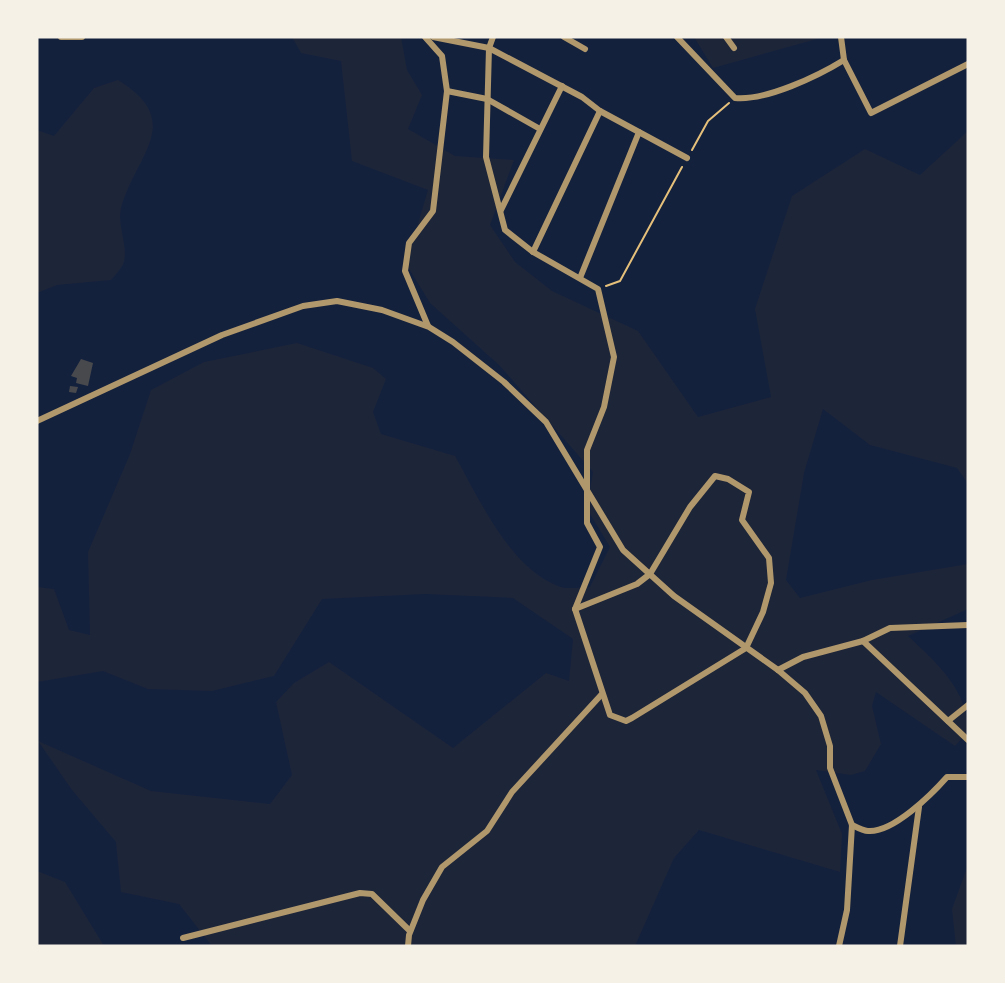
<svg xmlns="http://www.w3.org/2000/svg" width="1005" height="983" viewBox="0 0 1005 983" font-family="'PT Sans',sans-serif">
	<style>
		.green { fill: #1d2539 }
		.building { fill: #48494c }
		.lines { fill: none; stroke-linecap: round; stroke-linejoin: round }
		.path { stroke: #e5c07b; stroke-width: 2 }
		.minor { stroke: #b1986c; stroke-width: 6 }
	</style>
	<rect width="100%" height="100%" fill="#14213d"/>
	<g class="green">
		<path d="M292,37h109l6,33 15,25 -14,34 47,27 59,4 -24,65 25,37 37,29 86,40 60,86 73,-20 -16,-88 37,-113 73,-47 55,26 48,-44v353l-11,-16 -87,-23 -47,-36 -19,64 -18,107 14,18 72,-18 96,-16v45l-60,27c29,27 60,54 60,96l-13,14 -79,-54 -4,14 9,38 -16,27 -14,4 -35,-5 26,64 -2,38 -141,-42 -25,28 -39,88h-423l-33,-42 -58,-12 -5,-50 -44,-52 -34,-49 113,50 119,13 22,-29 -16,-73 18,-19 35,-21 124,86 93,-75 23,8 4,-42 -60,-41 -88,-4 -103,5 -48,77 -62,15 -64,-2 -45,-18 -66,11v-95l17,2 15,41 21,5 -2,-83 42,-98 21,-64 53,-28 93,-19 76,25 13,11 -13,33 8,22 74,22c24,42 54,111 103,130 8,4 23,1 32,1l20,-40 -23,-38 6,-37 -94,-107 -69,-62 -24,-39 22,-74 -76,-29 -11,-100 -40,-8z"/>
		<polygon points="694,37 824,37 713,68"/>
		<path d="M118,80c68,42 18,74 3,128 -4,17 7,37 3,54 -2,6 -9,13 -13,18l-54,5 -20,8v-163l17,6 40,-48z"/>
		<polygon points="968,865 968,946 956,946 952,909"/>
		<polygon points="37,871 65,882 104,946 37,946"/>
	</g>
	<g class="building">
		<polygon points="81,359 93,363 88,386 76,383 77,378 71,376"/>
		<polygon points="70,386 78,387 76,393 69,392"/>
	</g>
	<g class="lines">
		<g class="path">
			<polyline points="692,150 708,121 729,103"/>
			<polyline points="606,286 620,281 682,167"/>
		</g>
		<g class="minor">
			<polyline points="61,37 82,37"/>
			<polyline points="425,37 442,56 447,91 433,211 409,243 405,271 428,326"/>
			<polyline points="433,37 489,48 582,97 600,111 687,158"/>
			<polyline points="493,37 489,48 486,157 505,230 533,252 598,289 614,357 604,407 587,450 587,523 600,547 575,609"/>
			<polyline points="564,37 585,49"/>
			<path d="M677,37l58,61c31,3 83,-22 109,-38"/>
			<polyline points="726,37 734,48"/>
			<polyline points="841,37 844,60 871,113 968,64"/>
			<polyline points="447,91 487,99 540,129"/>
			<polyline points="501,210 562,86"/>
			<polyline points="533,252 600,111"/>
			<polyline points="580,278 639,132"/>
			<polyline points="37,421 222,335 303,306 337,301 382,310 429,327 453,342 504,382 546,422 623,550 674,596 778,670 805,693 821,716 830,746 830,768 852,825 847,910 839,946"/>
			<polygon points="715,476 728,479 749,492 742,520 769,558 771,583 763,612 746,648 632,718 626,721 610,715 575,609 637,584 650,574 690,507"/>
			<polyline points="863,641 968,740"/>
			<polyline points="778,670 803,657 863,641 890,628 968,625"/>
			<polyline points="948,721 968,705"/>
			<path d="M852,825c4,2 12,6 16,6 25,2 64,-37 79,-54h21"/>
			<polyline points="183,938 360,893 372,894 410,931"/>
			<polyline points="408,946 409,935 423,900 442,867 487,831 512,792 602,694"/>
			<polyline points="900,946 919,807"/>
		</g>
	</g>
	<rect width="1005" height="983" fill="none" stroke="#f6f1e7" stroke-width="77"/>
</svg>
